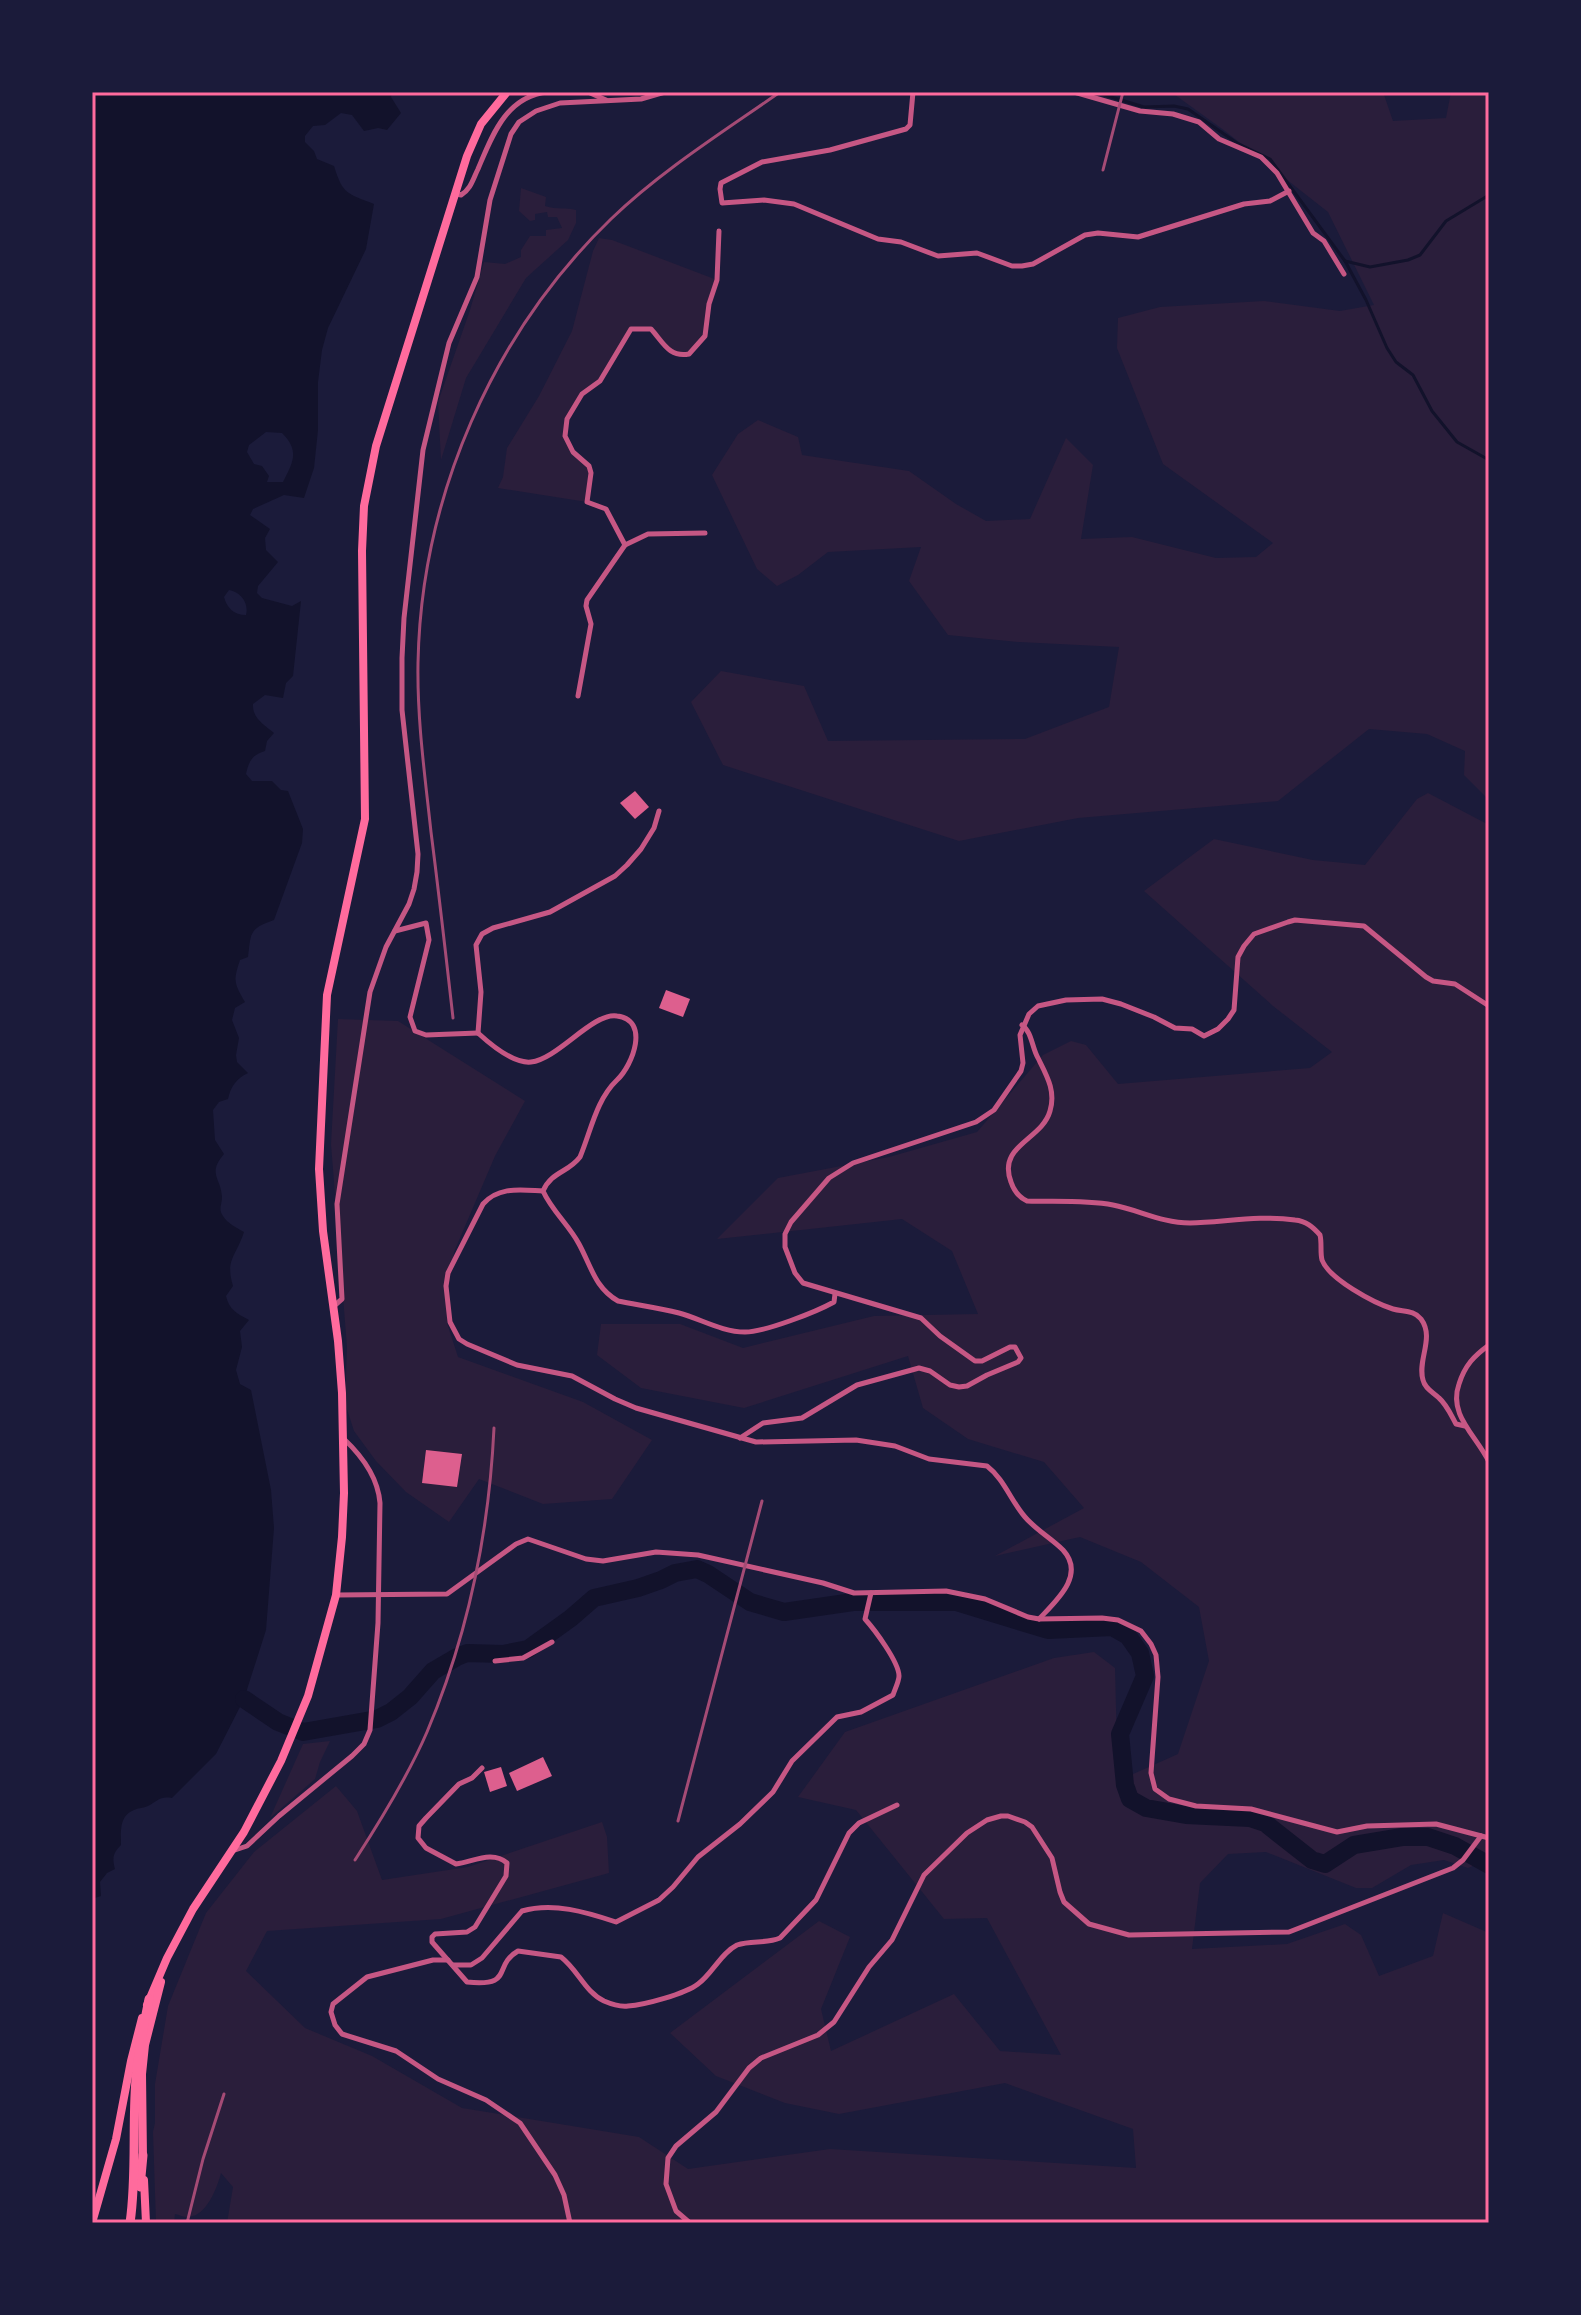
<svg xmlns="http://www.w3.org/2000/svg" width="1581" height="2315" viewBox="0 0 1581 2315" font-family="'Noto Sans',sans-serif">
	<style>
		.green { fill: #2a1e3b }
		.water { fill: #12122b; fill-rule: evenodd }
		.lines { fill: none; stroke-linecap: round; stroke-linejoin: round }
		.stream { stroke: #12122b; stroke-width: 3 }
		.river { stroke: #12122b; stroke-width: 18 }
		.building { fill: #dd5f8e }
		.minor { stroke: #c65784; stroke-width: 5 }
		.trunk { stroke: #ff6b9d; stroke-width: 8 }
		.motorway { stroke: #ff6b9d; stroke-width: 9 }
		.rail { stroke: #a44b75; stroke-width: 3 }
		.neatline { fill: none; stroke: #ff6b9d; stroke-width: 3 }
	</style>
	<rect width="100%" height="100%" fill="#1b1b3a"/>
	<g class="green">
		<polygon points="1171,92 1383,92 1393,121 1446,118 1451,92 1489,92 1489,800 1464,775 1465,751 1427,734 1369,729 1278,801 1078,818 959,841 723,765 691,702 721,671 804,686 828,741 1025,739 1109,707 1119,647 1019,642 948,635 909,581 921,547 828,552 798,575 777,586 757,569 712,475 738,434 758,420 798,437 802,455 909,471 956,504 986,521 1030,519 1066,438 1093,465 1081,539 1132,537 1216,558 1256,557 1273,543 1163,464 1117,348 1118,318 1160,307 1264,301 1340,311 1374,305 1328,212 1225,131"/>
		<path d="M521,188l25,9 -1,9c13,4 21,1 31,4v13l-8,17 -42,38 -60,100 -25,82 -3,-58 32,-92 14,-48 21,2 16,-7v-7l9,-14h16v-6l16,-2 -5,-11h-9l-1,-5 -12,2v6l-5,1 -11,-10z"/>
		<polygon points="599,238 612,240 717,280 709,304 705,336 689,354 676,354 651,329 631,329 600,381 582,394 573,407 565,436 573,452 589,466 591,473 587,502 498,488 503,477 507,448 539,396 572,331 593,251"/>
		<path d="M1428,793l61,32v1034l-21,9 -24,-8 -33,5 -39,23h-16l-90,-36 -38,2 -28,29 -8,66 95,-5 58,-20 16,11 18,41 54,-20 10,-43 46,20v290h-1262l6,-36 -12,-14c-4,15 -14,42 -32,44 -4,1 -9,-2 -14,-3l-1,9h-18l-3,-91 2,-9v-39l13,-78 38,-93 48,-61 82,-66 21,25 25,69 86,-13 134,-45 5,15 2,36 -168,46 -174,12 -21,40 59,57 67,28 90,52 177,29 49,32 142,-20 306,19 -3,-39 -128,-46 -166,31 -54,-11 -69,-27 -46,-43 149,-112 31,16 -29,72 10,42 123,-57 46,57 61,4 -74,-137 -43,1 -88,-109 -58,-13 47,-65 209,-74 40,-6 21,16 2,81 5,30 56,-25 31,-93 -10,-54 -58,-45 -61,-25 -85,19 89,-48 -40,-46 -76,-23 -45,-31 -15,-52 -164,52 -103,-20 -44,-33 4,-31h79l63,24 131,-32 104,-2 -26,-63 -50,-32 -185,20 61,-61 111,-21 88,-25 66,-77 28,-14 15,4 32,39 192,-16 22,-16 -59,-46 -129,-115 70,-52 99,21 52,5 52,-66z"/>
		<polygon points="338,1019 398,1021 525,1101 495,1156 454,1252 447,1298 447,1323 458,1357 583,1402 652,1440 612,1499 543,1504 479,1479 449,1522 406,1492 376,1461 354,1431 345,1403 347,1347 331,1144"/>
		<polygon points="330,1741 320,1762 315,1779 270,1818 303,1744"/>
	</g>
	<path class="water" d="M92,92h300l-1,5 10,16 -14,17 -9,-2 -14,3 -12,-16 -11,-2 -16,12 -12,1 -8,10v6l9,9 3,8 17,7c9,29 13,27 40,38l-8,45 -38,79 -6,22 -4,32v48l-4,38 -10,30 -20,-3 -31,14 -3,6 20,14 -5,9 1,12 12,12 -20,24 -1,7 5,5 30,8 9,-5 -8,75 -7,7 -3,15 -18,-3 -12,9c-1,14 11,21 21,29l-7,8 -2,10c-13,4 -16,10 -19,23l6,7h20l9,9 7,1 15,38 -1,14 -28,77c-25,9 -23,12 -26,37l-8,3c-7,21 -6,23 5,42l-10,6 -3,12 7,18 -3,17 1,7 11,11c-12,6 -17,13 -20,26l-9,3 -6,8 2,30 9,14c-17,20 -3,24 -2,43 0,8 -4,12 1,19 4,7 14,12 21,16 -8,25 -19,27 -11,54l-7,10c3,14 12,18 23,24l-9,11 2,16 -6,23 4,14 11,6 20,100 3,38 -8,102 -22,69 -28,55 -44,44c-13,-2 -14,3 -24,8 -4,2 -10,2 -14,4 -15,6 -13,21 -13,35 -8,8 -9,13 -6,24l-8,4 -7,9 1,14 -9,3zM266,432l16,1c18,18 11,29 1,49h-16l2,-6 -7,-10 -8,-2 -7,-12 2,-7zM229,590c12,2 20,13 17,25 -12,0 -19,-7 -22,-18z"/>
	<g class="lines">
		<g class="stream">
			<polyline points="1095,92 1144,107 1174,106 1188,109 1237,143 1270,159 1345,261 1366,300 1387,348 1396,362 1413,375 1432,411 1457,442 1489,460"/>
			<polyline points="1345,261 1370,267 1408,260 1420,255 1446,221 1489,195"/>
		</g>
		<polyline class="river" points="244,1699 278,1722 303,1732 377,1719 391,1712 410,1697 433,1671 457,1657 467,1653 503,1654 528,1649 571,1618 594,1598 638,1588 661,1580 675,1573 697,1569 708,1574 750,1602 784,1612 853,1602 956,1602 1048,1630 1112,1627 1128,1636 1140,1653 1145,1676 1120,1734 1125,1785 1130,1799 1146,1808 1186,1815 1250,1818 1265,1823 1312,1860 1325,1864 1354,1845 1402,1837 1428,1837 1455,1846 1489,1865"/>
	</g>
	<g class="building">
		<polygon points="635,791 649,807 635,819 620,803"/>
		<polygon points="666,990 690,999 683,1017 659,1008"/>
		<polygon points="426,1450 462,1454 457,1487 422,1483"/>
		<polygon points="543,1757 552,1776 517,1791 509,1773"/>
		<polygon points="501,1767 507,1786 490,1792 484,1772"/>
	</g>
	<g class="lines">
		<g class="minor">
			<polyline points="588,92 606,100"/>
			<polyline points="913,92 910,125 906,129 830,150 762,162 721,183 720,189 722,203 764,200 794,204 878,239 901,242 938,256 977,253 1012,266 1022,266 1033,264 1085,235 1098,233 1138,237 1244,204 1270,201 1289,191"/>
			<polyline points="1074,92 1140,111 1173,114 1199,122 1219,139 1261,157 1277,173 1313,233 1324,241 1344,274"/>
			<path d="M456,194l5,1c10,-6 12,-16 17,-26 14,-33 28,-73 70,-77"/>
			<polyline points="625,545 648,534 705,533"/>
			<path d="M578,696l13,-72 -5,-18 1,-6 38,-55 -19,-36 -19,-7 4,-29 -2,-7 -16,-14 -8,-16 2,-17 15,-25 18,-13 31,-52h20c12,13 18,29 38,25l16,-18 4,-32 8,-24 2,-49"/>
			<polyline points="395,931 426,923 429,940 410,1017 415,1031 426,1035 478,1033"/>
			<path d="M1022,1025c10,7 10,23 16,33 9,18 18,33 12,53 -8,29 -53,34 -39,71 3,9 7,15 16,19 28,1 58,-1 86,4 26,5 49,18 77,18 35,-1 70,-8 105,-3 11,1 18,7 25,15 2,8 0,17 2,25 7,19 52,43 71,49 10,3 21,1 28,10 14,19 -4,41 2,61 2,9 10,12 16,18 8,7 12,17 17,26l9,2"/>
			<path d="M478,1033c12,11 35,31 53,29 27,-3 62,-50 86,-46 33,4 16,49 0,64 -21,20 -26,51 -37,77 -12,16 -28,14 -37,34 9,20 26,34 36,53 12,22 16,44 39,57 20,4 41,7 61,12 22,6 43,19 66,19 20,0 71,-20 89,-30l1,-8"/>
			<polyline points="478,1033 481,992 476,945 482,934 493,928 550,912 615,876 627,865 641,849 654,828 659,811"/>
			<path d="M543,1191c-22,-1 -44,-5 -60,13l-35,69 -2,13 4,36 9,17 8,5 50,21 55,11 43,23 21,9 120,34 100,-2 39,6 34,13 58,7c17,13 24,35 38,51 11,13 26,21 38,33 23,25 -7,51 -24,69"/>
			<polyline points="334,1306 342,1299 337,1204 370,992 386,947 409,904 414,889 417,872 418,854 402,710 402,658 404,618 423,450 449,343 477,277 490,200 511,134 519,122 536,111 560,103 641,99 665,92"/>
			<path d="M1489,1345c-15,11 -24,20 -30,39 -11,31 17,51 30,78"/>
			<polyline points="740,1438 763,1423 802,1418 857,1385 919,1368 930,1371 950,1385 959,1387 967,1386 987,1375 1018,1362 1021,1358 1015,1347 1010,1347 982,1361 975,1361 940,1336 921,1318 803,1283 795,1273 785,1247 785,1234 791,1222 829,1178 853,1163 976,1122 994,1110 1021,1071 1023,1063 1020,1035 1029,1014 1038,1006 1066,1000 1102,999 1121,1004 1154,1017 1175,1028 1192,1029 1204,1036 1218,1029 1228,1019 1234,1010 1238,957 1244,946 1254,934 1288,922 1295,920 1364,926 1426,977 1433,981 1455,984 1489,1006"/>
			<polyline points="336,1595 447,1594 516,1544 528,1539 586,1559 603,1561 656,1552 698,1555 823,1583 854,1593 946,1591 985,1599 1028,1617 1039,1619 1102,1618 1118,1620 1141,1631 1151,1644 1156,1655 1158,1677 1151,1773 1155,1789 1169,1799 1196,1806 1251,1809 1337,1832 1367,1826 1436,1824 1489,1838"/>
			<polyline points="495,1661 523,1658 552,1642"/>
			<path d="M482,1768l-10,10 -13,6 -33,34 -7,8 -1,12 8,10 30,16c17,-2 36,-14 51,-1l-1,13 -31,51 -8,5 -32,2 -3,3v5l35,40c48,5 25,-16 51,-31l43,6c17,13 24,35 43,44 7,3 16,6 24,5 16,-1 57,-12 70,-22 14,-10 23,-31 39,-39 14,-5 29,-1 43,-7l36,-38 33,-67 10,-10 38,-18"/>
			<path d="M232,1851l15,-5 32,-30 73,-60 12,-12 6,-14 8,-107 2,-120c-2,-26 -18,-47 -36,-64"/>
			<polyline points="448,1960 433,1960 367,1977 333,2004 331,2012 335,2025 342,2034 396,2051 438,2079 486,2100 520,2123 555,2175 564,2195 570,2223"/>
			<path d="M453,1965h18l11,-7 40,-47c31,-9 64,1 94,11l43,-22 14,-13 25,-30 42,-33 33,-32 19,-31 45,-44 24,-5 32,-17c2,-6 6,-14 6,-19 0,-14 -25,-47 -34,-57l6,-26"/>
			<polyline points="690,2223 676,2211 666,2184 668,2158 676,2146 716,2112 749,2068 761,2058 818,2035 834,2022 869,1967 892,1940 924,1875 967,1833 987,1820 1001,1816 1008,1816 1025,1822 1032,1827 1052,1858 1060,1892 1064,1902 1089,1924 1129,1935 1289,1932 1453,1868 1463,1860 1481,1836"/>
		</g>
		<g class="trunk">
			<polyline points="147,2005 167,1958 193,1909 244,1832 281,1761 308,1696 336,1595 342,1537 344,1493 342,1393 338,1341 323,1231 319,1169 327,995 365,819 362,551 364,506 376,446 467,156 481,124 507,92"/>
			<polyline points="143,2158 142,2074 145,2045 161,1982"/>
			<polyline points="144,2180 146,2223"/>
			<polyline points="92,2223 116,2139 131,2061 142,2018"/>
		</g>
		<g class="motorway">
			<polyline points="140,2187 143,2155"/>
			<path d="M130,2223c7,-48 2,-96 6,-144 2,-27 8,-54 13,-80"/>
		</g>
		<g class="rail">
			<polyline points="1103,170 1123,92"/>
			<path d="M453,1018c-7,-62 -14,-124 -22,-186 -6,-56 -14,-112 -13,-169 3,-165 74,-329 193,-444 51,-49 112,-87 169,-127"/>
			<polyline points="678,1821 762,1501"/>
			<path d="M355,1860c26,-40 53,-84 72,-128 41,-97 62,-199 67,-304"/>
			<polyline points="187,2223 203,2159 224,2094"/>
		</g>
	</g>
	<rect width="1581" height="2315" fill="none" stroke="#1b1b3a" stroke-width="188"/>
	<rect x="94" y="94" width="1393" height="2127" class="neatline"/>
</svg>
